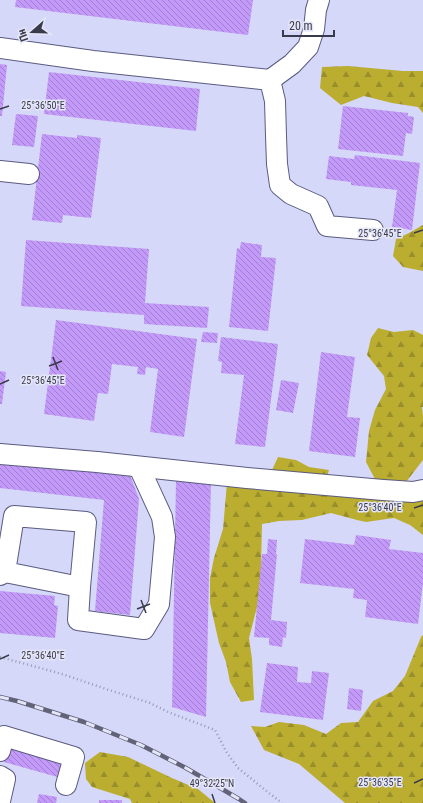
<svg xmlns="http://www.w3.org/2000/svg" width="423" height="803" viewBox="0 0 423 803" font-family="'Roboto Condensed',sans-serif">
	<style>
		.forest { fill: url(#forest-firs) }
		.building { fill: url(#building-back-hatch) }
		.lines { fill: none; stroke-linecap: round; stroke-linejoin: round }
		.minor-casing { stroke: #5a5b7f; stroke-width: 22 }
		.path { stroke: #9798b3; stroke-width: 2.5; stroke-dasharray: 1 3; stroke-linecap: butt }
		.minor { stroke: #fff; stroke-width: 20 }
		.rail-casing { stroke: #626379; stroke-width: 4.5 }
		.rail { stroke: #e5e6f7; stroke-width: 3; stroke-dasharray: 9; stroke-linecap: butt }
		.ticks { fill: none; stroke: #393a4b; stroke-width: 1.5 }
		.ticks-label { font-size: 10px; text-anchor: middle; fill: #393a4b; stroke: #e5e6f7; stroke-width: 3; stroke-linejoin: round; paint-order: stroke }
	</style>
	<defs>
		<pattern id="forest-firs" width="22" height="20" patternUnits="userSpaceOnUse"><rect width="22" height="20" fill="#baad30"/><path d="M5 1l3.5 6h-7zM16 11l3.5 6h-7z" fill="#988e2b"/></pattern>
		<pattern id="building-back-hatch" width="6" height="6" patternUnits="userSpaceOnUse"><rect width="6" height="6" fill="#c399f9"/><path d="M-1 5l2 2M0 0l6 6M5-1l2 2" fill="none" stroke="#9f7ecc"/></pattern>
	</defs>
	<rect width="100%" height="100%" fill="#d6d8f9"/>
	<g class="forest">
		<polygon points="348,66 403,71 423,71 423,113 418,107 392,103 364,96 341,105 320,88 322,67"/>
		<polygon points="423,225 423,271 403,267 393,256 396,239 409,233"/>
		<polygon points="378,328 394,332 413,330 423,335 423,407 422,407 423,416 423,460 403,486 377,483 366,462 369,431 375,410 386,389 384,376 367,355 371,338"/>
		<polygon points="278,457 296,460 309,467 329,470 323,489 423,496 423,535 410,525 394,518 366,522 357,520 331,513 302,520 279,521 262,524 261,565 262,588 249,638 252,659 254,700 241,702 230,682 226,662 219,643 210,603 210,578 214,558 223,529 227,483 267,481"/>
		<polygon points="423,635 423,803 345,803 299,764 264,750 251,726 265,727 279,722 304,725 326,734 341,723 358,722 373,701 393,691 405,676 421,637"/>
		<polygon points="100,752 128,757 172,778 198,789 215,803 132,803 130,799 92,787 86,779 85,763"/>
	</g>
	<g class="building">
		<polygon points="16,0 253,0 248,35 15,7"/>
		<polygon points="0,64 7,65 2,116 0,116"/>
		<polygon points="49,72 200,89 196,131 44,114"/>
		<polygon points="343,106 408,113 408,116 414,117 412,134 406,133 403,156 338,149"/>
		<polygon points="16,114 38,116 34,147 12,145"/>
		<polygon points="42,134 77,138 77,135 101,138 91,218 63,215 62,223 32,220"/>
		<polygon points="355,155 420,163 412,230 392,227 397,190 351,185 351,182 326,179 329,156 354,159"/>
		<polygon points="26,240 149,249 145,303 209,307 207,328 144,324 144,315 21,306"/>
		<polygon points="241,242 262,245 261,257 276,258 268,331 229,327 237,248 240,249"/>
		<polygon points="56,320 197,339 184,437 150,432 158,369 146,367 145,375 137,374 138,367 112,364 108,394 98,393 94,421 44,414"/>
		<polygon points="203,332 218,333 217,343 201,342"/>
		<polygon points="221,337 278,344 265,447 235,444 244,375 221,373 222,362 218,361"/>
		<polygon points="321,352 355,357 347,417 360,418 355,457 309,451"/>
		<polygon points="0,371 6,372 2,404 0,404"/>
		<polygon points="281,380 299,383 293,413 276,410"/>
		<polygon points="0,463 130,475 139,499 130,615 95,611 104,500 0,488"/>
		<polygon points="176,481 211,481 206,717 172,707"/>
		<polygon points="356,535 391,540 389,549 423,553 423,583 418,624 365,617 367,600 353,598 354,589 300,583 305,539 354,545"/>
		<polygon points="268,539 277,540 276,554 277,554 271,620 287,622 286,638 283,637 282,647 269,645 269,638 254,637 262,554 267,554"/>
		<polygon points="0,591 55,596 54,605 58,606 55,638 0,633"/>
		<polygon points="267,663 298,667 297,682 311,683 312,671 329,673 323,720 260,712"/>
		<polygon points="349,688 363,690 361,711 347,709"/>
		<polygon points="9,744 66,760 61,778 4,762"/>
		<polygon points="39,794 57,797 56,803 37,803"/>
		<rect x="99" y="800" width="23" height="3"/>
	</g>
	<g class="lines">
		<g class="minor-casing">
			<g id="minor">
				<polyline points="0,48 93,61 270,80 275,101 276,136 277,164 280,185 291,194 318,206 327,226 373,230"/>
				<polyline points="270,80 292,64 308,47 314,29 316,10 319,0"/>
				<polyline points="0,171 29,174"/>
				<polyline points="0,454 97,462 247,478 383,490 413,492 423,490"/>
				<polyline points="0,575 5,572 14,516 86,522 80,587 5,572"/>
				<polyline points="80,587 78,620 144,629 159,604 165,537 162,517 139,467"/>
				<polyline points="0,751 4,736 74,757 66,785"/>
				<polyline points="0,776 5,779 0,801"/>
			</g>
		</g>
		<polyline class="path" points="0,657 62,674 109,690 150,703 168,712 215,730 227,753 238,768 253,780 265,790 282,803"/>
		<use href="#minor" class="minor"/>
		<g class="rail-casing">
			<polyline id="rail" points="0,697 17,701 84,722 141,745 186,768 239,799 245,803"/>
		</g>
		<use href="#rail" class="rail"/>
	</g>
	<path class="ticks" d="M0,109l9,-3M414,233l9,-3M53,357l5,13M49,366l13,-5M0,384l9,-4M414,508l9,-3M141,600l5,13M137,609l13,-5M0,659l9,-4M414,783l9,-4M212,794l3,9"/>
	<g class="ticks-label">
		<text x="43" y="109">25°36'50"E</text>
		<text x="380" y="237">25°36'45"E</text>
		<text x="43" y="384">25°36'45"E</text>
		<text x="380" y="511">25°36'40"E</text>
		<text x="43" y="659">25°36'40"E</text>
		<text x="380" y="786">25°36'35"E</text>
		<text x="212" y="787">49°32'25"N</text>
	</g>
	<g transform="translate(32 32) rotate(250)" stroke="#e5e6f7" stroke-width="3" paint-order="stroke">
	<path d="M0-3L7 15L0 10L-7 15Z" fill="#393a4b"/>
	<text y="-6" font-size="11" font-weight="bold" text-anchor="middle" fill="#393a4b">Пн</text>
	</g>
	<path d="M283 30v6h51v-6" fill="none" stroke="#393a4b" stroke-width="2"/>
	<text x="289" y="30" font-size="12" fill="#393a4b" stroke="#e5e6f7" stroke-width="3" paint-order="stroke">20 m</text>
</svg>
